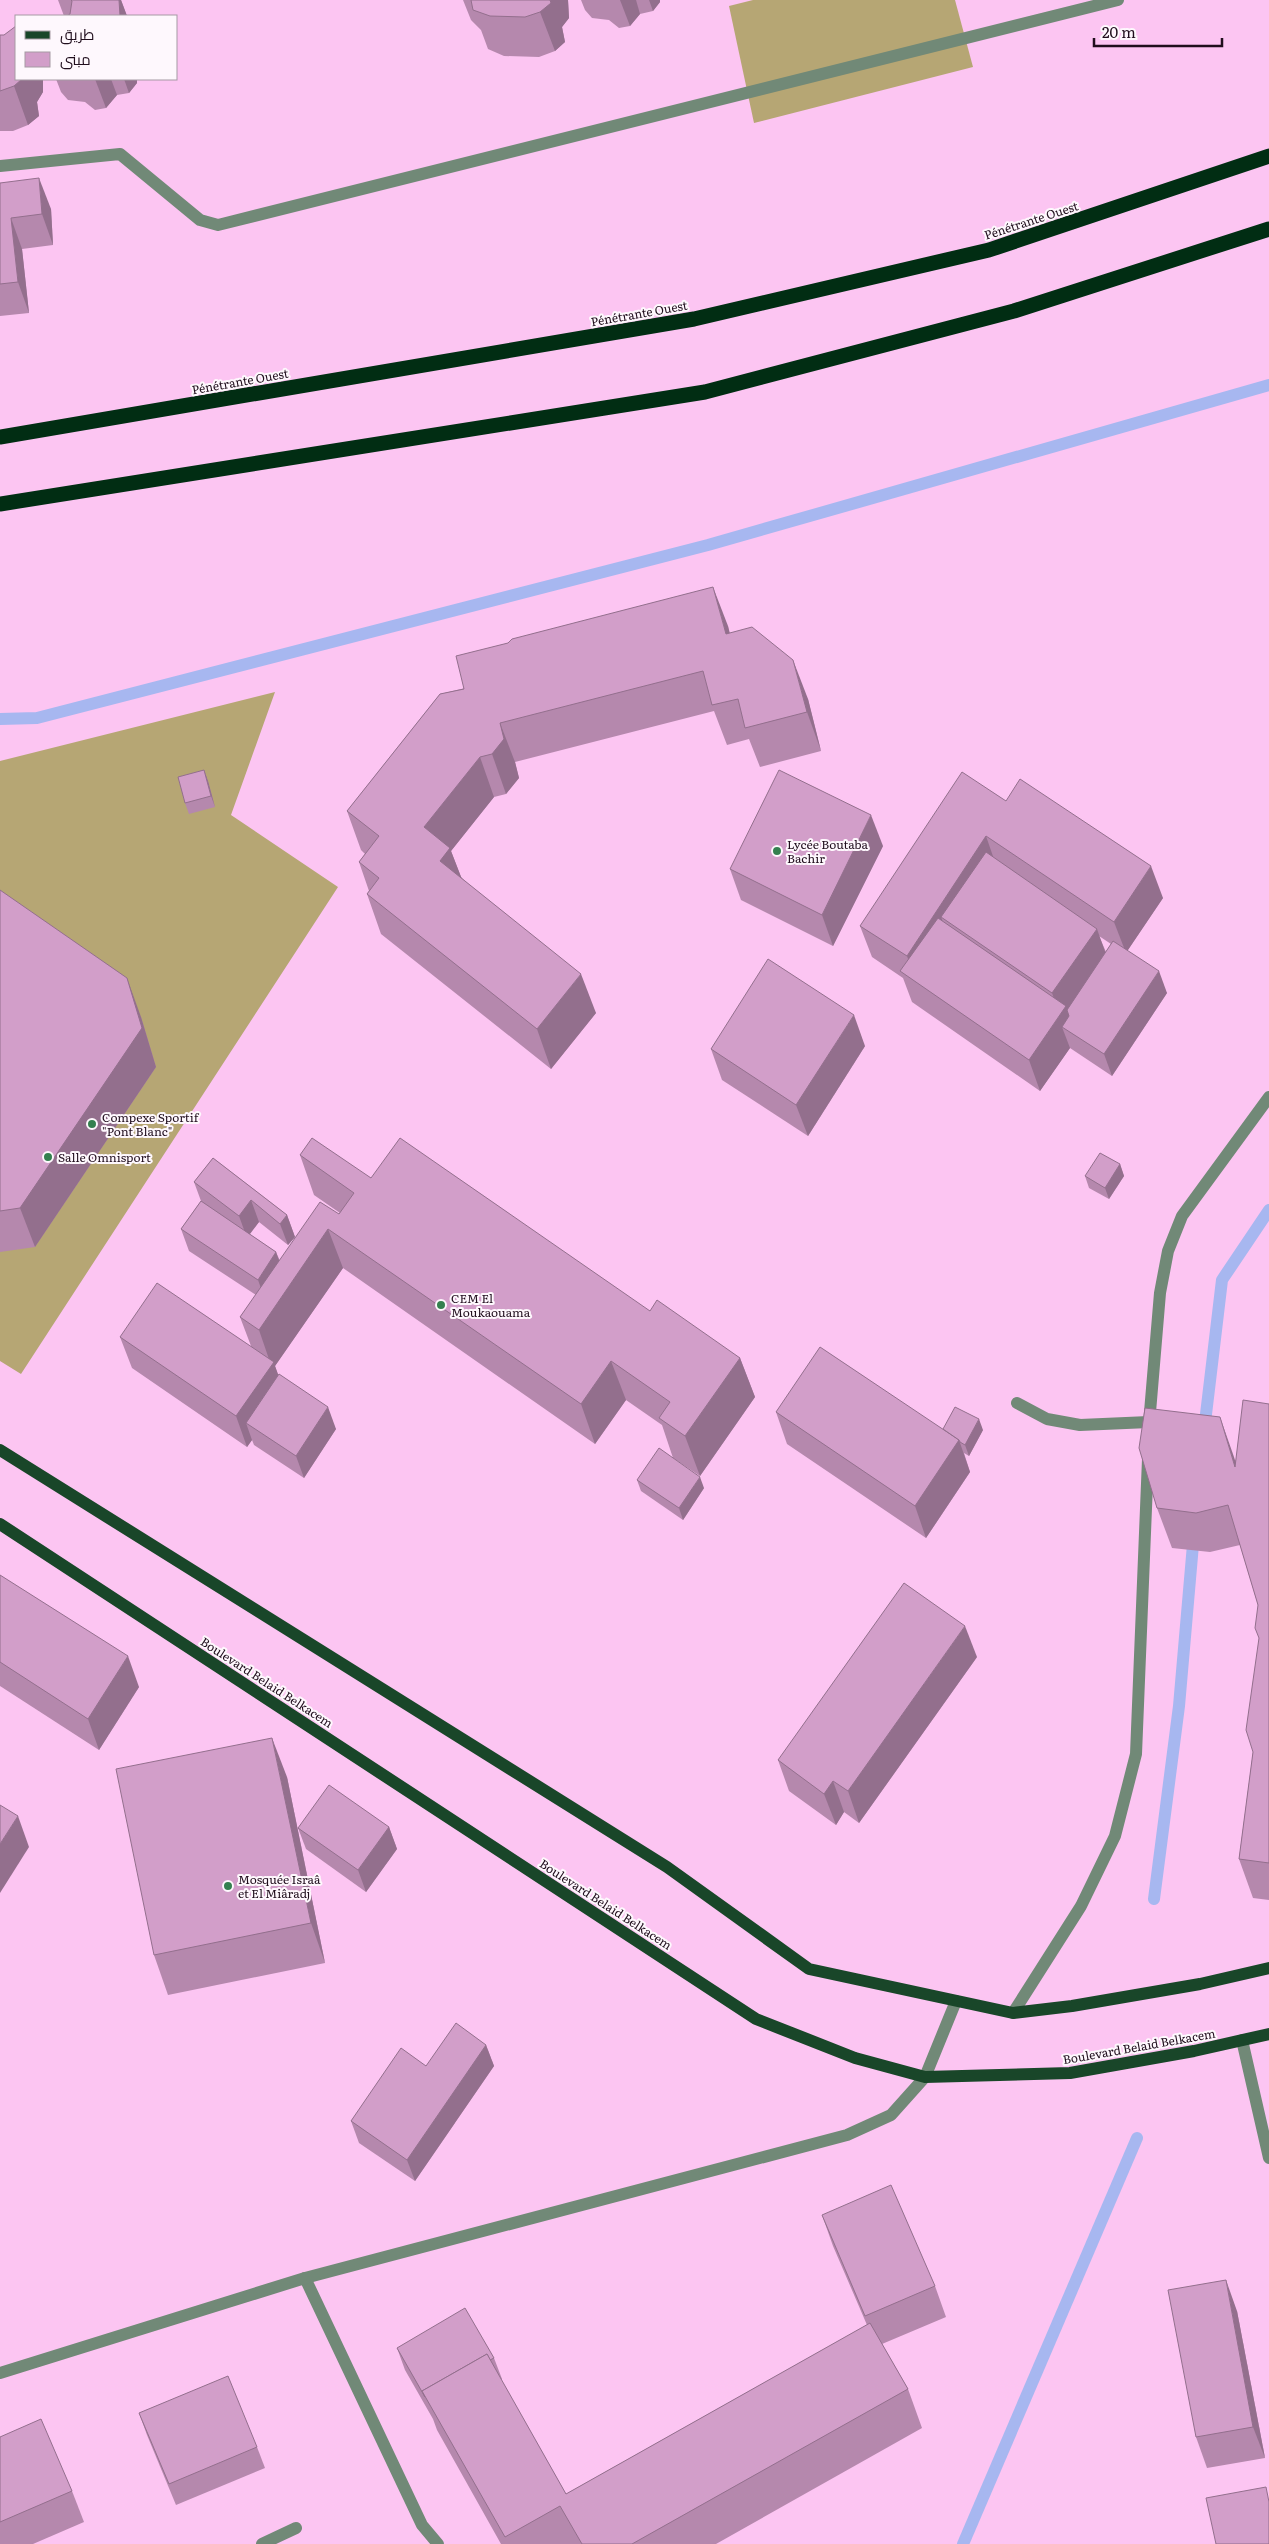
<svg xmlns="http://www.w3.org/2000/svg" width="1269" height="2544" viewBox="0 0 1269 2544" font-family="Literata,Cairo,serif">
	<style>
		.pitch { fill: #b6a674 }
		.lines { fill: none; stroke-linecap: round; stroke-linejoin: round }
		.stream { stroke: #a7b7f0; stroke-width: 12 }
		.minor { stroke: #718977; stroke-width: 12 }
		.major { stroke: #194629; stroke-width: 12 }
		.highway { stroke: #012d13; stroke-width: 15 }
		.wall { fill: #b588ad; fill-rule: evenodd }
		.shaded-wall { fill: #936f8d }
		.building { fill: #d29ec9; stroke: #936f8d }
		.poi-dot { fill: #34804f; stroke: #fef8fd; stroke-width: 2 }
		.labels { text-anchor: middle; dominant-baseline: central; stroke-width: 4; stroke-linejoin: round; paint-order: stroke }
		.street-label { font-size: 12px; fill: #200e1d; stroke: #fef8fd }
		.poi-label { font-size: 12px; fill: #200e1d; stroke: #fef8fd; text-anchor: start }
	</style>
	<rect width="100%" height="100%" fill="#fcc5f2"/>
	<g class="pitch">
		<polygon points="753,0 955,0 973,67 754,123 729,6"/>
		<polygon points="275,692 231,815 338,887 21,1374 0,1361 0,761"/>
	</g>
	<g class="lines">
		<g class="stream">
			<polyline points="0,719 37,718 708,545 1269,385"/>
			<polyline points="1204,1431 1222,1280 1269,1210"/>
			<polyline points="1154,1899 1179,1706 1194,1533"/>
			<polyline points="963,2544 1137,2138"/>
		</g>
		<g class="minor">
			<polyline points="0,166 120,154 200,220 218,225 1118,0"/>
			<polyline points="1017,1403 1047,1419 1080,1425 1149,1422"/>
			<polyline points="1149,1424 1160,1293 1168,1251 1182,1216 1269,1097"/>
			<polyline points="1013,2013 1081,1906 1115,1836 1136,1754 1148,1459"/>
			<polyline points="1242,2040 1269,2158"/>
			<polyline points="305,2278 422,2525 438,2544"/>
			<polyline points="0,2373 305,2278 847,2135 891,2115 925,2077 956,2001"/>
			<polyline points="262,2544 296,2528"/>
		</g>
		<g class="major">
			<polyline points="0,1450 667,1867 809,1969 1013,2013 1072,2006 1200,1984 1269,1968"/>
			<polyline points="0,1524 756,2019 855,2058 925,2077 1070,2073 1194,2051 1269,2034"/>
		</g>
		<g class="highway">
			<polyline points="0,437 694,319 989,250 1269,156"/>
			<polyline points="0,504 705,392 1014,311 1269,229"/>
		</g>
	</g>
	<g class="wall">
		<polygon points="58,0 121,0 127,16 64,16"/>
		<polygon points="463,0 568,0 569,18 562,27 565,42 555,51 539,57 504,56 488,49 481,30 471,20"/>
		<polygon points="581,0 660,0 660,2 653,11 640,14 630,26 619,28 609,20 592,18 585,10"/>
		<polygon points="0,35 43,92 37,102 39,116 28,125 13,131 0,131"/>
		<polygon points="56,79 137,79 137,83 129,93 117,95 106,108 95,110 85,102 68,100 61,92"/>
		<polygon points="0,183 51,209 53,245 22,249 29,313 0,316"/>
		<polygon points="728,626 729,633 808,699 821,751 760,767 749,739 727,745 714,711 515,762 519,778 506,794 494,797 451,851 461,877 596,1013 551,1069 381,934 367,894 369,891 359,862 365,854 361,850 347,811 440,694"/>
		<polygon points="204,770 208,781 215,807 189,814 185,803"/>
		<path d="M1006,801l157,97 -36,53 40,42 -55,83 -42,-28 -30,43 -128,-89 -9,-24 -31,-21 -12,-31zM1099,936l12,8 -5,8z"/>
		<polygon points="883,846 833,946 741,900 730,869"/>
		<polygon points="0,890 141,1017 156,1067 35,1247 0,1252"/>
		<polygon points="865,1046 808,1136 722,1080 711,1049"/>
		<polygon points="300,1155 371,1178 650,1311 740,1358 755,1397 700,1476 673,1458 662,1425 626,1400 595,1444 343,1268 275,1366 278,1375 336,1429 304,1478 254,1445 252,1440 247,1447 132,1368 120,1337 251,1346 240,1317 256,1295 189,1251 181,1229 201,1201 194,1182 213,1158 287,1215 295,1237 288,1245 259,1222 249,1234 276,1252 280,1261 340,1213 314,1195"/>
		<polygon points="1120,1164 1124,1176 1109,1199 1089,1188 1085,1176"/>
		<polygon points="1269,1404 1269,1900 1253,1898 1239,1859 1253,1752 1259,1638 1258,1605 1240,1545 1210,1552 1172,1548 1157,1508 1235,1461"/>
		<polygon points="776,1412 943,1429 983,1430 969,1456 964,1453 970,1472 926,1538 787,1444"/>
		<polygon points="637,1480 704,1488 683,1520 641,1491"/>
		<polygon points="0,1575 139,1687 99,1750 0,1686"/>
		<polygon points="977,1657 859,1823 844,1812 836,1825 789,1791 778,1760"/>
		<polygon points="287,1777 325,1963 168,1995 154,1955"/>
		<polygon points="389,1827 397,1849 366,1892 306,1849 298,1828"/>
		<polygon points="486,2045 494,2066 415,2181 359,2143 351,2121 426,2066"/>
		<polygon points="822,2215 935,2286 946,2317 882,2344 908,2389 922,2428 716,2544 501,2544 437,2430 433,2419 405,2370 397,2348 494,2358 502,2379 501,2380 566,2494 867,2325 833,2246"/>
		<polygon points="1237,2311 1265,2458 1207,2468 1196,2437"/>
		<polygon points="139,2413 257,2447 265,2468 176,2505 147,2435"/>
		<polygon points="0,2437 72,2491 84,2522 33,2544 0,2544"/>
	</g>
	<g class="shaded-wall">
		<polygon points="119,0 121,0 127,16 120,16"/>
		<polygon points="550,0 568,0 569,18 562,27 565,42 555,51 540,12"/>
		<polygon points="620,0 636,0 640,14 630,26"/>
		<polygon points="649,0 660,0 660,2 653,11"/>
		<polygon points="22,79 43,79 43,92 37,102 39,116 28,125 14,86"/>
		<polygon points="95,79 111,79 117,95 106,108"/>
		<polygon points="124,79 137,79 137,83 129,93"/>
		<polygon points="39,178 51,209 53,245 42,214"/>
		<polygon points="11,218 22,249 29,313 18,282"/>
		<polygon points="713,587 728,626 740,673 726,634"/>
		<polygon points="793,660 808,699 821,751 807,712"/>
		<polygon points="500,723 515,762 519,778 506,794 492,754"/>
		<polygon points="480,757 494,797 451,851 465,887 455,900 424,827"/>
		<polygon points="204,770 208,781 215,807 211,796"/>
		<polygon points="871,815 883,846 833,946 822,915"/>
		<polygon points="986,836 997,868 941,917 950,940 916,982 907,956"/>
		<polygon points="1151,866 1163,898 1126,953 1114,922"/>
		<polygon points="1097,929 1108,960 1062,1027 1070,1048 1040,1091 1029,1060 1060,1015 1052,993"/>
		<polygon points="1159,971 1167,993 1112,1076 1104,1054"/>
		<polygon points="581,974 596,1013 551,1069 537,1029"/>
		<polygon points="127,978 141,1017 156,1067 35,1247 20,1208"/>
		<polygon points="854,1015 865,1046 808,1136 796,1105"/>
		<polygon points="1120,1164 1124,1176 1109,1199 1105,1188"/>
		<polygon points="251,1200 259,1222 247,1238 239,1216"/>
		<polygon points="287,1215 295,1237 288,1245 280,1224"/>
		<polygon points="328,1229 343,1268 275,1366 285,1393 246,1423 252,1440 247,1447 236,1416 271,1365 259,1330"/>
		<polygon points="276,1252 284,1274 266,1302 258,1280"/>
		<polygon points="740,1358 755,1397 700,1476 685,1436"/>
		<polygon points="611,1361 626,1400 595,1444 581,1404"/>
		<polygon points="328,1407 336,1429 304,1478 296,1456"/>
		<polygon points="1220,1417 1234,1457 1249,1506 1235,1467"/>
		<polygon points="979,1419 983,1430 969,1456 965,1445"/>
		<polygon points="959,1440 970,1472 926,1538 915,1506"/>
		<polygon points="700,1477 704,1488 683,1520 679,1508"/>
		<polygon points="965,1626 977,1657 859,1823 848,1791"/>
		<polygon points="128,1656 139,1687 99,1750 88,1719"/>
		<polygon points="272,1738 287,1777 325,1963 311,1923"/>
		<polygon points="833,1781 844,1812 836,1825 824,1794"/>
		<polygon points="18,1816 29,1847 0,1893 0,1844"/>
		<polygon points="389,1827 397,1849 366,1892 358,1870"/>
		<polygon points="486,2045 494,2066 415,2181 407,2160"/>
		<polygon points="1226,2280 1237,2311 1265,2458 1253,2427"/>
	</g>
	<g class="building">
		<polygon points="71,0 119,0 120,16 67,16 70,14 72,1"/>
		<polygon points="471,0 550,0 551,3 540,12 525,17 490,16 473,10"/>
		<polygon points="16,26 16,79 22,79 14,86 0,91 0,35 4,35"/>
		<polygon points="39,178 42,214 11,218 18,282 0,284 0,183"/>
		<polygon points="713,587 726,634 752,627 793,660 807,712 745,728 738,699 712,705 703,671 500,723 504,739 492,754 480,757 424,827 450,848 440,861 581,974 537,1029 367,894 379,878 359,862 379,836 347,811 440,694 464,689 456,656 508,643 512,639"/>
		<polygon points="204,770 211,796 185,803 178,777"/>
		<polygon points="779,770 871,815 822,915 730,869"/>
		<polygon points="962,772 1006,801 1020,779 1151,866 1114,922 986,836 907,956 860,926"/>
		<polygon points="986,852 1097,929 1052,993 941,917"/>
		<polygon points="0,890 127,978 142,1028 20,1208 0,1211"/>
		<polygon points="938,918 1066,1006 1029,1060 900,971"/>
		<polygon points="1113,941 1159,971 1104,1054 1062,1027 1069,1016 1067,1010"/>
		<polygon points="768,959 854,1015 796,1105 711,1049"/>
		<polygon points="312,1138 371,1178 400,1138 650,1311 657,1300 740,1358 685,1436 659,1418 670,1402 611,1361 581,1404 328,1229 259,1330 240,1317 320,1202 339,1214 354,1193 300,1155"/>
		<polygon points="1100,1153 1120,1164 1105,1188 1085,1176"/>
		<polygon points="213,1158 287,1215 280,1224 251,1200 239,1216 194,1182"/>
		<polygon points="201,1201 276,1252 258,1280 181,1229"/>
		<polygon points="157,1283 274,1362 236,1416 120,1337"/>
		<polygon points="820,1347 959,1440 915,1506 776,1412"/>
		<polygon points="279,1374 328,1407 296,1456 246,1423"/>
		<polygon points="1243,1400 1269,1404 1269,1863 1239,1859 1253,1752 1246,1730 1259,1638 1255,1628 1258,1605 1228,1505 1196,1513 1157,1508 1139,1448 1145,1408 1220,1417 1235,1467"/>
		<polygon points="955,1407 979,1419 965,1445 960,1442 959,1440 943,1429"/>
		<polygon points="659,1448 700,1477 679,1508 637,1480"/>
		<polygon points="0,1575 128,1656 88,1719 0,1662"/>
		<polygon points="904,1583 965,1626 848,1791 833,1781 824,1794 778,1760"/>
		<polygon points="272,1738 311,1923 154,1955 116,1769"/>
		<polygon points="329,1785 389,1827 358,1870 298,1828"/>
		<polygon points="0,1805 18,1816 0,1844"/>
		<polygon points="456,2023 486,2045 407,2160 351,2121 401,2048 426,2066"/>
		<polygon points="891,2185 935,2286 865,2316 822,2215"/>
		<polygon points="1226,2280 1253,2427 1196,2437 1168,2290"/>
		<polygon points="465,2308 494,2358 490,2360 487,2354 422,2391 425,2397 397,2348"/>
		<polygon points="870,2323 908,2389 632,2544 582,2544 560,2506 505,2537 422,2391 487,2354 566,2494"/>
		<polygon points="228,2376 257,2447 169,2484 139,2413"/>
		<polygon points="41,2419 72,2491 0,2522 0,2437"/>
		<polygon points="1266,2487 1269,2502 1269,2544 1216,2544 1206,2498"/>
	</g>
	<g class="poi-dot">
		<circle cx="777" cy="851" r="5"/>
		<circle cx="92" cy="1124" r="5"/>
		<circle cx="48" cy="1157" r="5"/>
		<circle cx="441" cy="1305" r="5"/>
		<circle cx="228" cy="1886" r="5"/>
	</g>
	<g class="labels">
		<g class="street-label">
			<text transform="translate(1031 220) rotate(-18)">Pénétrante Ouest</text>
			<text transform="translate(639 313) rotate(-10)">Pénétrante Ouest</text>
			<text transform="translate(240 381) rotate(-10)">Pénétrante Ouest</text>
			<text transform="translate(267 1682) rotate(33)">Boulevard Belaid Belkacem</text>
			<text transform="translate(606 1904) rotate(33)">Boulevard Belaid Belkacem</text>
			<text transform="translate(1139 2046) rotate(-10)">Boulevard Belaid Belkacem</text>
		</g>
		<g class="poi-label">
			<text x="787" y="844">Lycée Boutaba<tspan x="787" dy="14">Bachir</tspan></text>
			<text x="102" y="1117">Compexe Sportif<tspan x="102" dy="14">"Pont Blanc"</tspan></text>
			<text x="58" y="1157">Salle Omnisport</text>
			<text x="451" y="1298">CEM El<tspan x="451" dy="14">Moukaouama</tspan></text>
			<text x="238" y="1879">Mosquée Israâ<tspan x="238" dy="14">et El Miâradj</tspan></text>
		</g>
	</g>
	<rect x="15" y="15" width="162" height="65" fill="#fef8fd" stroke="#a59aa3"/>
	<rect x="25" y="31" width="25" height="8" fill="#194629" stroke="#a59aa3"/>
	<text x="60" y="40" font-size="15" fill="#200e1d">طريق</text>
	<rect x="25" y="52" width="25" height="15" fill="#d29ec9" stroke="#a59aa3"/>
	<text x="60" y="65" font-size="15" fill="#200e1d">مبنى</text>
	<path d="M1094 38v8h128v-8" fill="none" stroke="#200e1d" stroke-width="2.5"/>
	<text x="1102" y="38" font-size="15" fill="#200e1d" stroke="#fef8fd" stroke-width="4" paint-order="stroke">20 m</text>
</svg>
